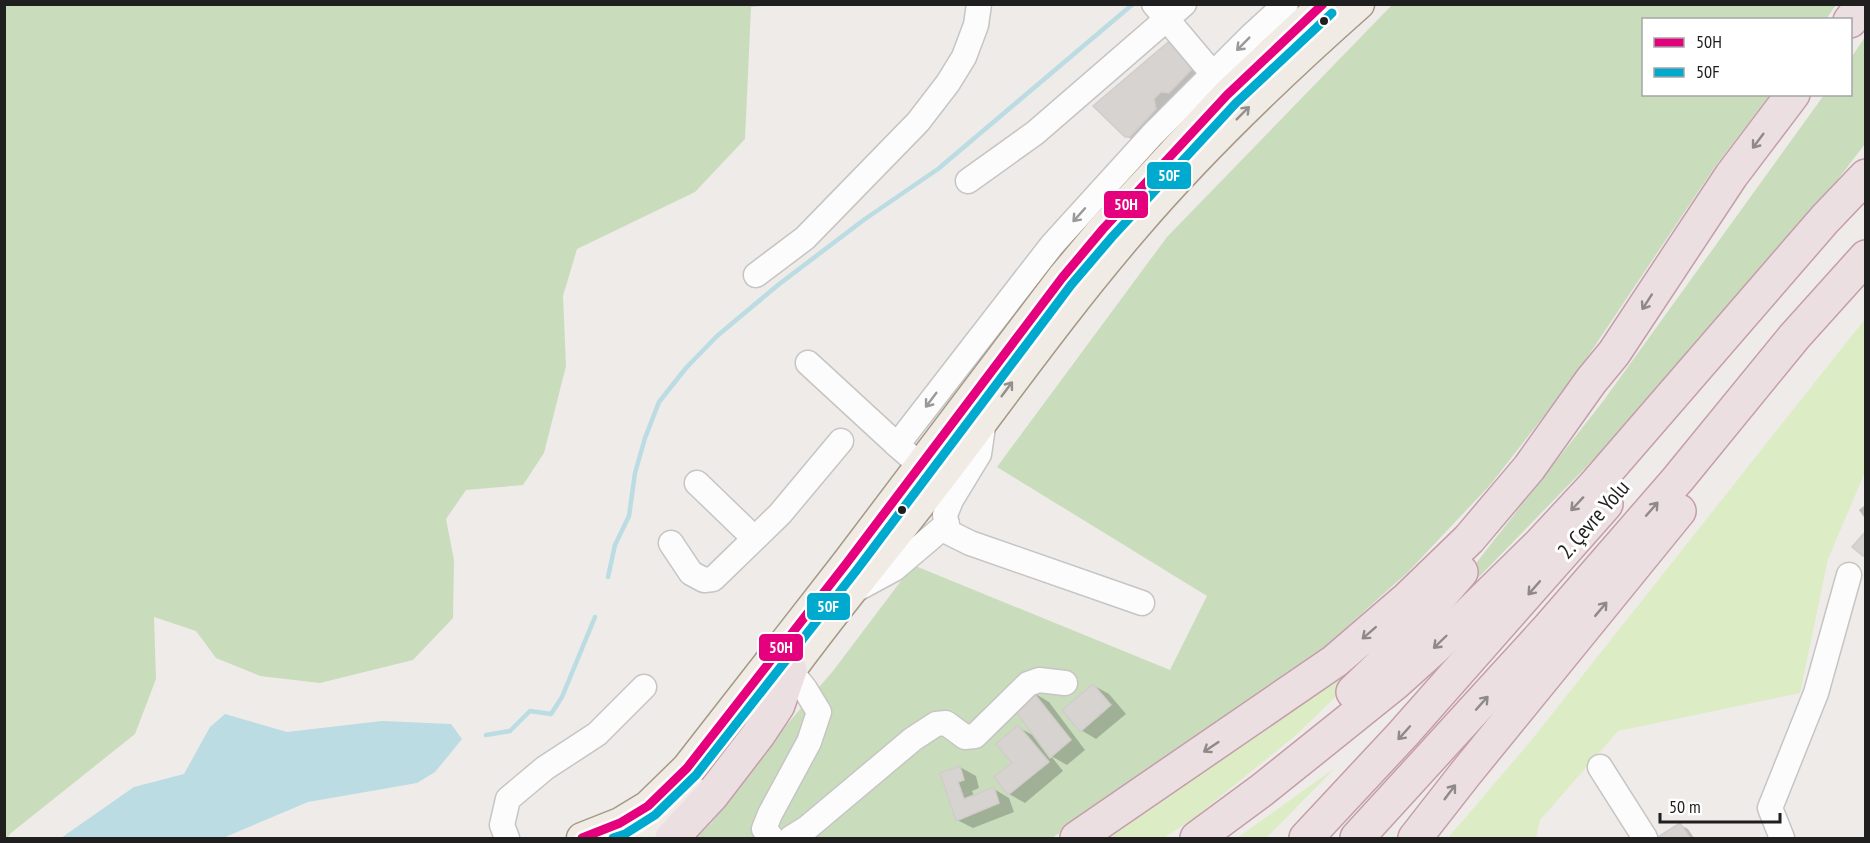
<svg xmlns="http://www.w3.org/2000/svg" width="1870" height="843" viewBox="0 0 1870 843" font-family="'PT Sans Narrow',sans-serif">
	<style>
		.grass { fill: #dcecc5 }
		.forest { fill: #c9ddbc }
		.water { fill: #badce2 }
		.shadow { fill: #0003 }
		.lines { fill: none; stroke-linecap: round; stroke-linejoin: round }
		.stream { stroke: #badce2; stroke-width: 4.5 }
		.building { fill: #d6d3d1; stroke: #d1cdc9; stroke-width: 1.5 }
		.minor-casing { stroke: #c6c5c4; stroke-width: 27 }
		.major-casing { stroke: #a59884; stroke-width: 33 }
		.highway-casing { stroke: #c59dab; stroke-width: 36 }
		.minor { stroke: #fcfcfc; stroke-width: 24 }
		.major { stroke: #f1ebe5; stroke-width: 30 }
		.highway { stroke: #ebdfe1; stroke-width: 33 }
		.bus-1-casing { stroke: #fff; stroke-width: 14 }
		.bus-2-casing { stroke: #fff; stroke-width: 14 }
		.bus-1 { stroke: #e5007d; stroke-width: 9 }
		.bus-2 { stroke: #00a9ce; stroke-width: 9 }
		.oneway { stroke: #999 }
		.oneway2 { stroke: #928f8c }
		.oneway3 { stroke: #8f898a }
		.bus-dot { fill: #1f1f1f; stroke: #fff; stroke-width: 2 }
		.labels { text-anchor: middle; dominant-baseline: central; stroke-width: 6; stroke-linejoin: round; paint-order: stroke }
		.street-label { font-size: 22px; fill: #1f1f1f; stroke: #fff }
		.line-badge { stroke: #fff; stroke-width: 2 }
		.badge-label { font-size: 16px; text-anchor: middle; font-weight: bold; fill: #fff }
	</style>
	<rect width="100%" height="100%" fill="#eeebe8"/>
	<g class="grass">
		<polygon points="1865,319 1865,472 1828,559 1800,693 1618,731 1540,820 1536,838 1448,838 1530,742"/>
		<polygon points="1400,620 1347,686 1295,736 1194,818 1164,838 1107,838 1230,754 1353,662"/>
		<polygon points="1335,768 1266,838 1237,838"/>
	</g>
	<g class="forest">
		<polygon points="5,4 772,5 751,7 745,139 695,192 577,249 563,296 566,366 544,453 523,485 466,490 446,519 454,560 453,618 413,660 320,683 260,676 216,658 196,631 154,617 156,679 135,734 11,833 7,838 4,838"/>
		<polygon points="1392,5 1836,5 1826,19 1644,20 1644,94 1770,95 1714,168 1572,380 1490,485 1409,571 1290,678 1208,735 1052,838 696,838 712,822 783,729 833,671 913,565 1170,670 1207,596 997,467 1167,237"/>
		<polygon points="1865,37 1865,144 1793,238 1626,426 1436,621 1433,618 1604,400 1824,95 1850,94 1851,58"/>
	</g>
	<polygon class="water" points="225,714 287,732 382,721 451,724 462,739 435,772 417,783 308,802 223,838 61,838 134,787 184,774 210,727"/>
	<g class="shadow">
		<polygon points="1173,40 1212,72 1142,145 1126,136"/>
		<polygon points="1864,506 1866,507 1866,520 1859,510"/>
		<polygon points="1093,685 1109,694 1126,714 1096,739 1081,730"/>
		<polygon points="1034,693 1049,702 1085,750 1067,765 1051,756 1063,771 1025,803 1009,794 996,778 1014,763 1018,727 1038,738"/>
		<polygon points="960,767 976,776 979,788 972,791 974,796 994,789 1009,798 1014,812 973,828 957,820 942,774"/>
		<polygon points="1680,825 1688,829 1694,838 1660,838"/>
	</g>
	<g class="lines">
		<g class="stream">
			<polyline points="608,577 615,545 629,516 635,473 645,438 659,402 686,368 717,336 778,285 865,219 938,169 1133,4"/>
			<polyline points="486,735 510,731 530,711 551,714 562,697 595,617"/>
		</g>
	</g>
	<g class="building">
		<polygon points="1173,38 1198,63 1169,93 1161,92 1154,99 1156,109 1130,137 1125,137 1093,106"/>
		<polygon points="1866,531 1866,553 1863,556 1852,547"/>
		<polygon points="1093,684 1111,705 1080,732 1062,710"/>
		<polygon points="1033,692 1071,740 1050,758 1013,708"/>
		<polygon points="1018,725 1049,762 1008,795 994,777 1012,763 996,744"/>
		<polygon points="960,766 964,780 958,782 964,799 994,787 999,803 956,821 940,773"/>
		<polygon points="1680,823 1690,838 1659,838 1658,837"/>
	</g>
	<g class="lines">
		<g class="minor-casing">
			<g id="minor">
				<polyline points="1154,4 1213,74 1222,88"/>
				<polyline points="968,181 1035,133 1184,4"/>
				<polyline points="756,275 805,238 918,122 948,83 964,57 976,25 979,4"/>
				<polyline points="808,363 897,445"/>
				<polyline points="984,420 979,454 951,500 945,515 948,532 970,543 1142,603"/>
				<polyline points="921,466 897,445 1052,245 1152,135 1252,35 1286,4"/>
				<polyline points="697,483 754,538"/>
				<polyline points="671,543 691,573 704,580 713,579 780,514 841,441"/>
				<polyline points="857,589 894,569 947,524"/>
				<polyline points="1600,767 1645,838"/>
				<polyline points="507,838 502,825 508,799 545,768 597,734 644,687"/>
				<polyline points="772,838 764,829 770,814 809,742 819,712 805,689 790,670"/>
				<polyline points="791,838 807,828 913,739 936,724 946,723 965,737 975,736 1028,684 1039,680 1065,683"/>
				<polyline points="1782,838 1770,808 1816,693 1849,575"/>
			</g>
		</g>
		<g class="major-casing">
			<g id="major">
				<path d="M776,690c52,-73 110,-141 164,-212 64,-84 125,-170 194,-250 68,-80 146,-154 225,-224"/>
				<polyline points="582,838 620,823 648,806 687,768 846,564 1062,278 1103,229 1227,95 1324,4"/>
				<polyline points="639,838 662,824 695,793"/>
			</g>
		</g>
		<g class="highway-casing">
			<g id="highway">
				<polyline points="1850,21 1863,4"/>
				<polyline points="1353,692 1379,667 1461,572"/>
				<polyline points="672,838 712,795 758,735 778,705 790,670"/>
				<polyline points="1077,838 1335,661 1407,599 1469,539 1529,468 1591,381 1614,353 1731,176 1793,94"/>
				<polyline points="1197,838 1262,790 1394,684 1433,649 1540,544 1594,486 1825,219 1866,176"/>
				<polyline points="1306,838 1403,734 1606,504"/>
				<polyline points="1357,838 1546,631 1678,479 1794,337 1866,257"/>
				<polyline points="1415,838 1465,774 1679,511"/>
			</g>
		</g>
		<use href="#minor" class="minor"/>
		<use href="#major" class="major"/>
		<use href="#highway" class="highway"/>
		<g class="bus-1-casing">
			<polyline id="bus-1" points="582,838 620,823 648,806 687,768 846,564 1062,278 1103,229 1227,95 1323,4"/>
		</g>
		<g class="bus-2-casing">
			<polyline id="bus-2" points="613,838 625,834 655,815 696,775 856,571 1071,285 1112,237 1236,103 1332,13"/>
		</g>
		<use href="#bus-1" class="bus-1"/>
		<use href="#bus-2" class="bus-2"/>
	</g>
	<defs><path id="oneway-shaft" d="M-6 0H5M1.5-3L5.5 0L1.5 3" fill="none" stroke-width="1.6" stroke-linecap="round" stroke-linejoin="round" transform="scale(1.5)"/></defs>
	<g class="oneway">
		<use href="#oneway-shaft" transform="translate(1243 44) rotate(135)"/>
		<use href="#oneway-shaft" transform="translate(1079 215) rotate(132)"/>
		<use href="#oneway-shaft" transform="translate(931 400) rotate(127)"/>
	</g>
	<g class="oneway2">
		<use href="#oneway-shaft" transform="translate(1243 113) rotate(-45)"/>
		<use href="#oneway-shaft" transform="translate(1007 389) rotate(-53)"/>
	</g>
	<g class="oneway3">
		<use href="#oneway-shaft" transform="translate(1758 141) rotate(127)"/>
		<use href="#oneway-shaft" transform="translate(1647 302) rotate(123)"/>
		<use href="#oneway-shaft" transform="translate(1577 504) rotate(133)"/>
		<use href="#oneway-shaft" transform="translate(1652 509) rotate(-49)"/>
		<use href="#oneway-shaft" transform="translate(1534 588) rotate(131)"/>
		<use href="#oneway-shaft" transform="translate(1601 609) rotate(-50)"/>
		<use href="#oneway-shaft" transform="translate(1369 633) rotate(139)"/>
		<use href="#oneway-shaft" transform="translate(1440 642) rotate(136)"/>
		<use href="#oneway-shaft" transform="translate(1482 703) rotate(-48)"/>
		<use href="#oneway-shaft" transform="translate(1404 733) rotate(132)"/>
		<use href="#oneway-shaft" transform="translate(1211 747) rotate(146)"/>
		<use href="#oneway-shaft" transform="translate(1450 792) rotate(-53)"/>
	</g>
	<g class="bus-dot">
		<circle cx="1324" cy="21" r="5"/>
		<circle cx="902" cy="510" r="5"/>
	</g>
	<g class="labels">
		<g class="street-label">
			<text transform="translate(1593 519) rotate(-49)">2. Çevre Yolu</text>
		</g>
	</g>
	<g class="line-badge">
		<rect x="1146" y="161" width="46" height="29" rx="6" fill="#00a9ce"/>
		<rect x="1103" y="190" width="46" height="29" rx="6" fill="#e5007d"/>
		<rect x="806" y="592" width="45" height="29" rx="6" fill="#00a9ce"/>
		<rect x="758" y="633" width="46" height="29" rx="6" fill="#e5007d"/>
	</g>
	<g class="badge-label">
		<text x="1169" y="181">50F</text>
		<text x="1126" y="210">50H</text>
		<text x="828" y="612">50F</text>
		<text x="781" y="653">50H</text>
	</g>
	<rect width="1870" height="843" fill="none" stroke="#1f1f1f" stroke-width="12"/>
	<rect x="1642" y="18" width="210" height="78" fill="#ffffff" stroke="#a5a5a5" stroke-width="1.5"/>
	<rect x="1654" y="38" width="30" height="9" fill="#e5007d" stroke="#a5a5a5" stroke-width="1.5"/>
	<text x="1696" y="48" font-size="18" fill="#1f1f1f">50H</text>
	<rect x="1654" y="68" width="30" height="9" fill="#00a9ce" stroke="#a5a5a5" stroke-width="1.5"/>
	<text x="1696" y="78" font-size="18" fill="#1f1f1f">50F</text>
	<path d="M1660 813v9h120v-9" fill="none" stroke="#1f1f1f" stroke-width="3"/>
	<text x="1669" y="813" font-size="18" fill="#1f1f1f" stroke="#ffffff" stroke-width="4.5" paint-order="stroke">50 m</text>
</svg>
